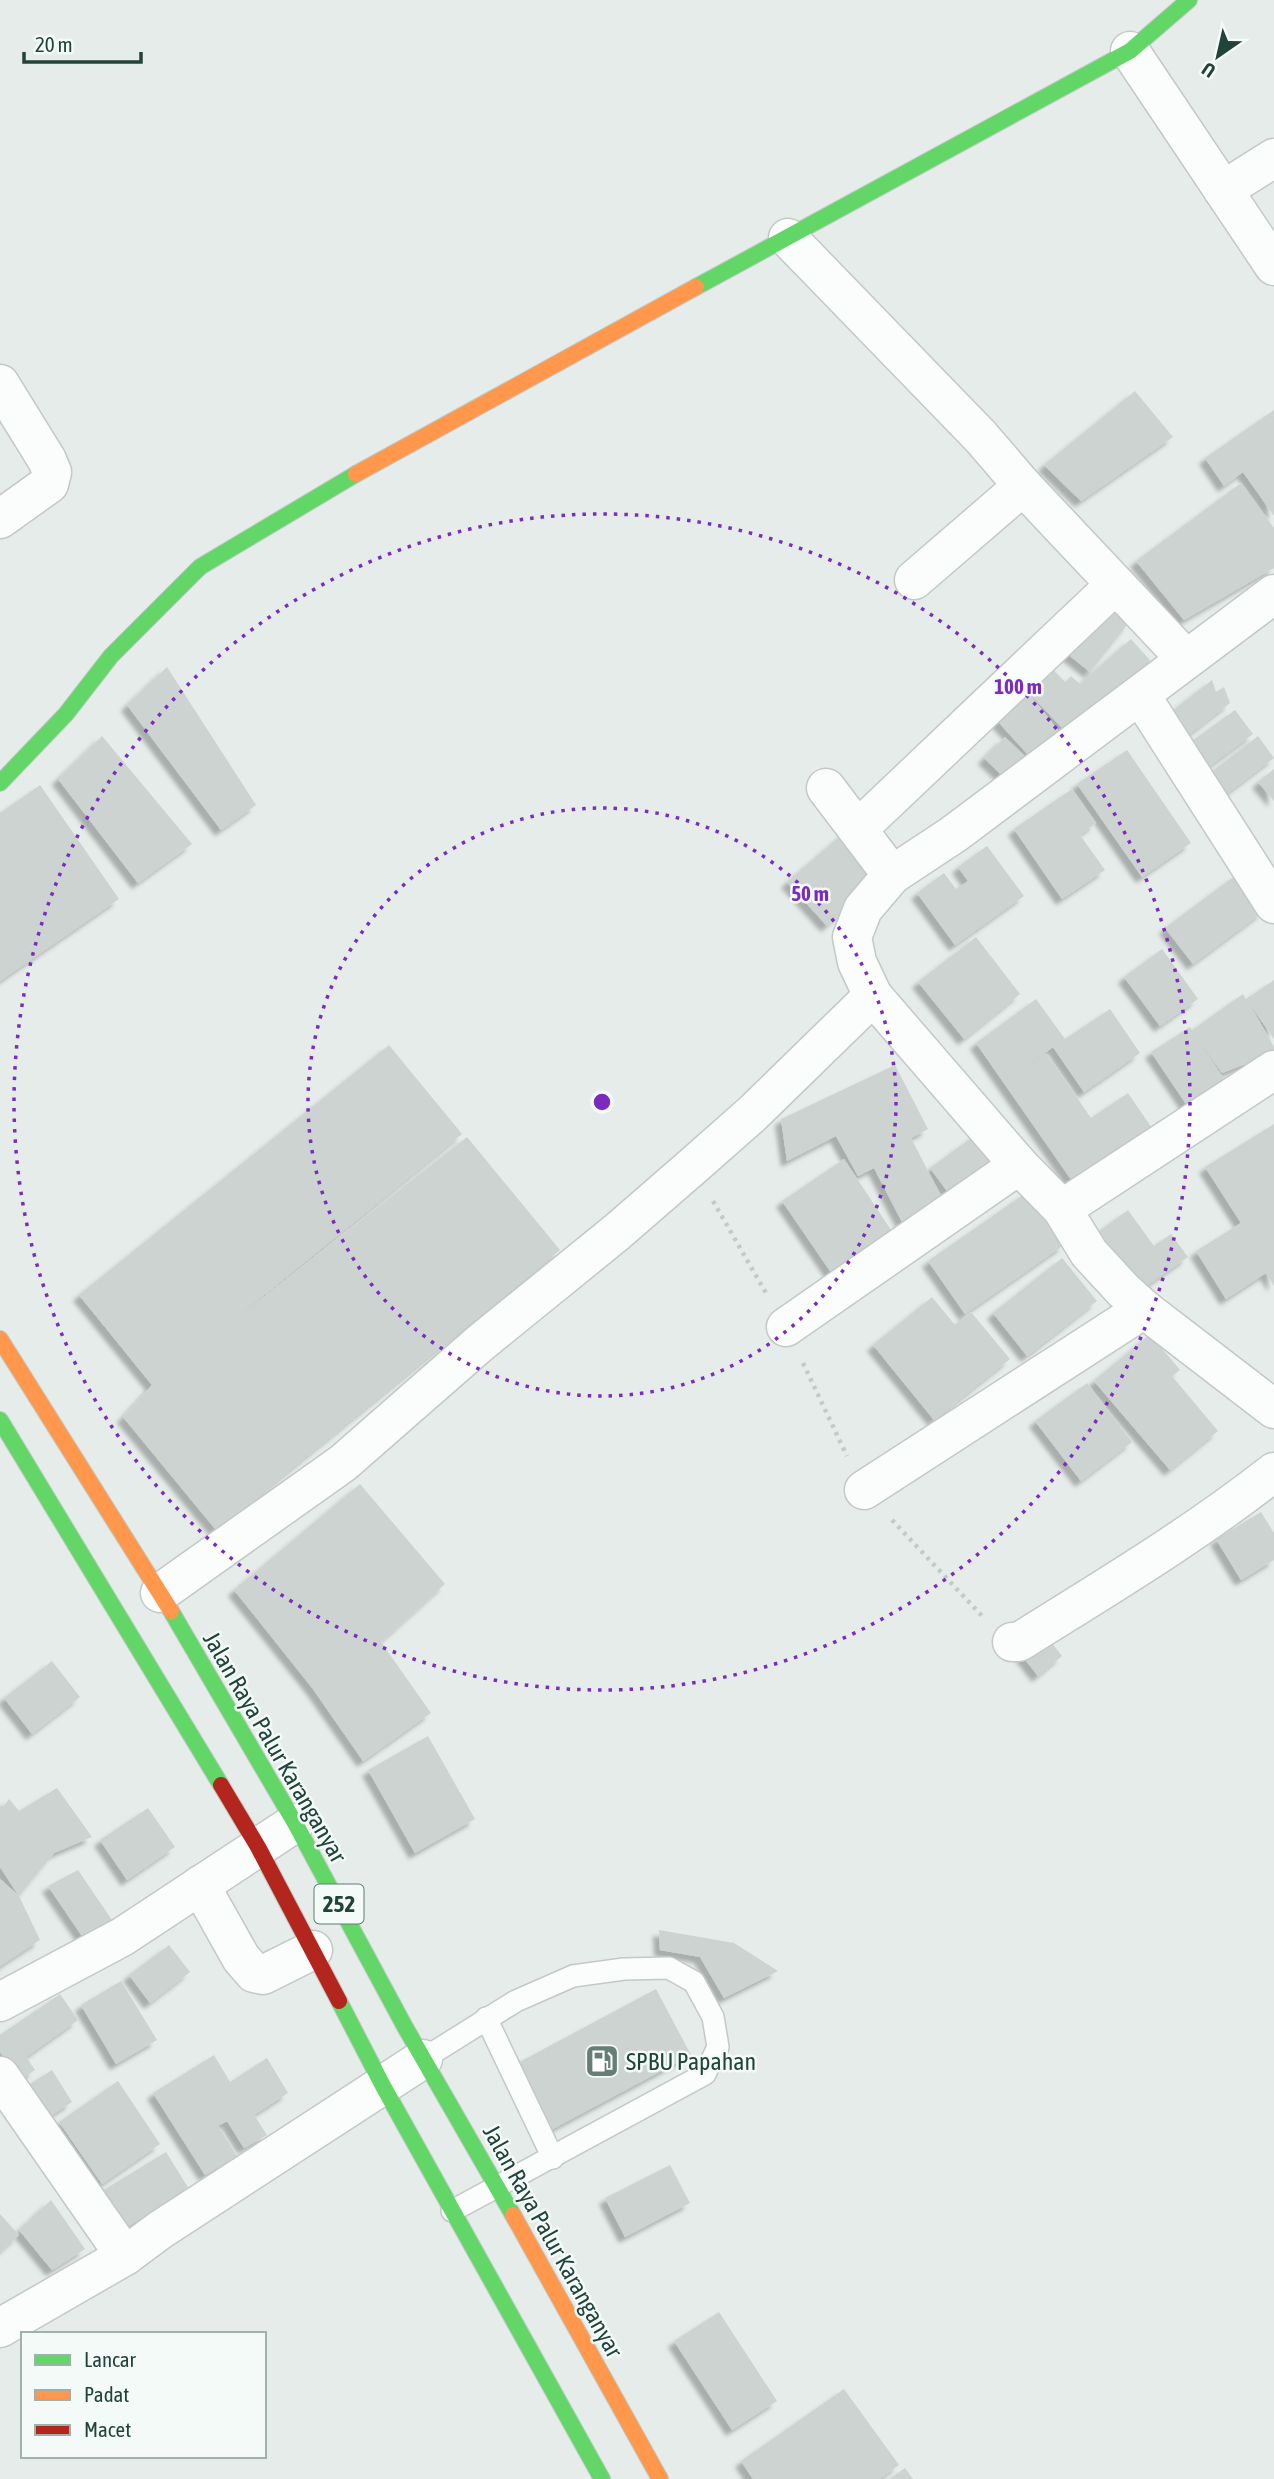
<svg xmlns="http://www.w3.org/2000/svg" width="1274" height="2479" viewBox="0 0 1274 2479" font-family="'Asap Condensed',sans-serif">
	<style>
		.building { fill: #ccd3d1; filter: url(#shadow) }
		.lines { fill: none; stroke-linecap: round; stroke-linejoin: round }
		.lane-casing { stroke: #c3c9c7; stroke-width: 24 }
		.street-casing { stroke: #c3c9c7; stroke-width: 41 }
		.fast-casing { stroke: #c1cac7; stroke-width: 18 }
		.slow-casing { stroke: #c1cac7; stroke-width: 18 }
		.jam-casing { stroke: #c1cac7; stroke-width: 18 }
		.path { stroke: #c1ccc9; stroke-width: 4.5; stroke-dasharray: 3.5 5; stroke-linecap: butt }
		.lane { stroke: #fbfcfc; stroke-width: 21 }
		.street { stroke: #fbfcfc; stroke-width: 38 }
		.fast { stroke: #63d668; stroke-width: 16 }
		.slow { stroke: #ff974d; stroke-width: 16 }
		.jam { stroke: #b3261e; stroke-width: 16 }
		.ring { fill: none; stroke: #7b2cbf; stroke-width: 3.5; stroke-dasharray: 3.5 7 }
		.labels { text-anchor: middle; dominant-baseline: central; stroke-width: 5; stroke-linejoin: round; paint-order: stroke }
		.shield { fill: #f4faf8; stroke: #607a73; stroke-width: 2 }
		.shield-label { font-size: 23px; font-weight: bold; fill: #20433a }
		.street-label { font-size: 24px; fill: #20433a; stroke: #f4faf8 }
		.poi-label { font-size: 24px; fill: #20433a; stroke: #f4faf8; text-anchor: start }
		.centre { fill: #7b2cbf; stroke: #f4faf8; stroke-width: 3.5 }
		.ring-label { font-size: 21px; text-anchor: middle; font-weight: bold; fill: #7b2cbf; stroke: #f4faf8; stroke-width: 5; stroke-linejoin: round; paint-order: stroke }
	</style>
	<defs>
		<filter id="shadow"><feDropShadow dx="-6" dy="6" stdDeviation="2" flood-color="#0004"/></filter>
	</defs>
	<rect width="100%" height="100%" fill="#e6ece9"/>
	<g class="building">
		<polygon points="1135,391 1173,437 1081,501 1044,465"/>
		<polygon points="1274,410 1274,516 1243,472 1224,486 1205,458"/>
		<polygon points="1241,483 1274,528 1274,568 1184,620 1136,561"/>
		<polygon points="1104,605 1128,624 1090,672 1065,652"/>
		<polygon points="1131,639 1156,667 1067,733 1028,692 1060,733 1031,758 992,715 1048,664 1065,682 1071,676 1080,684"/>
		<polygon points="167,667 256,805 221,830 127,705"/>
		<polygon points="1212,680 1216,692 1224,687 1230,703 1190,734 1172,711"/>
		<polygon points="1235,710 1253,734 1207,768 1188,744"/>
		<polygon points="102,736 192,844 138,883 58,779"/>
		<polygon points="1258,736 1274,758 1225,795 1209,774"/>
		<polygon points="1005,737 1036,767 1009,782 984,758"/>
		<polygon points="1127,750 1191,843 1142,877 1077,784"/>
		<polygon points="1274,769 1274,801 1258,782"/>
		<polygon points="40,785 119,899 0,981 0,813"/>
		<polygon points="1072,789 1096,823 1080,835 1105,870 1062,899 1014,829"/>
		<polygon points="845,832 883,876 827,926 787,882"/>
		<polygon points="987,846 1024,896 955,945 917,893 944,873 956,889 968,881 958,867"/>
		<polygon points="1236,875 1263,912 1193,964 1165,928"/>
		<polygon points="976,937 1020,994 964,1039 918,982"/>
		<polygon points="1162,949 1198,999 1160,1026 1124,977"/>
		<polygon points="1274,980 1274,1039 1249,1003 1274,1047 1274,1053 1222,1073 1200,1043 1228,1085 1190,1110 1151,1052 1190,1027 1192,1030 1243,994 1246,999"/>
		<polygon points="1036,999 1065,1039 1110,1009 1140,1053 1084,1092 1053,1047 1026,1067 1047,1054 1091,1118 1128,1093 1156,1134 1077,1188 976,1043"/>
		<polygon points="389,1045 462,1134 215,1335 467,1137 560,1250 216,1530 123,1417 152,1385 79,1295"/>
		<polygon points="895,1065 928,1129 911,1138 943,1200 902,1222 874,1168 858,1176 836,1136 787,1161 781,1119"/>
		<polygon points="1274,1124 1274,1286 1266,1273 1226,1299 1196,1251 1241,1223 1205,1167"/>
		<polygon points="978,1133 998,1161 950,1195 930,1168"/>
		<polygon points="844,1159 901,1245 839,1284 782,1201"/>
		<polygon points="1027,1192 1064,1245 965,1314 928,1261"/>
		<polygon points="1128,1210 1154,1246 1171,1234 1188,1257 1138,1292 1095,1234"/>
		<polygon points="1062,1258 1097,1301 1027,1356 993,1313"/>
		<polygon points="932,1297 955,1325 971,1312 1010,1359 934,1420 873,1345"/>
		<polygon points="1150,1334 1180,1370 1172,1376 1218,1431 1170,1470 1094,1381"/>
		<polygon points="1087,1383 1132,1442 1081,1481 1035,1421"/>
		<polygon points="360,1484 445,1584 381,1642 431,1713 363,1761 313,1689 234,1590"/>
		<polygon points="1261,1512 1274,1533 1274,1560 1241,1580 1216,1539"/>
		<polygon points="1041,1629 1062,1656 1038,1676 1016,1648"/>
		<polygon points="52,1661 80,1697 32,1734 4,1698"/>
		<polygon points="428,1736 475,1819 415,1853 368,1770"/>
		<polygon points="57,1788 92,1837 54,1853 19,1896 0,1867 0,1811 9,1799 19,1811"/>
		<polygon points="148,1808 175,1847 127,1880 100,1840"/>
		<polygon points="78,1870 118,1929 88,1945 48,1886"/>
		<polygon points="0,1879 19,1896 40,1940 0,1966"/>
		<polygon points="659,1930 734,1943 778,1971 724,1998 700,1957 660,1950"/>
		<polygon points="169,1945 190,1972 150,2003 129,1975"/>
		<polygon points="121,1981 157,2040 116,2064 81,2005"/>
		<polygon points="656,1989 691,2055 547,2132 512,2066"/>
		<polygon points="60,1994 78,2020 26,2057 35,2070 20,2080 0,2052 0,2035"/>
		<polygon points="214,2055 230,2082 267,2058 288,2093 254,2115 267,2135 244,2148 227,2121 218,2126 237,2156 205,2175 153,2093"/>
		<polygon points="52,2070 72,2102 43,2121 22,2089"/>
		<polygon points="118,2081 160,2144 102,2184 59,2122"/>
		<polygon points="166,2152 189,2189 125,2228 102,2191"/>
		<polygon points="670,2165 690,2203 625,2237 605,2198"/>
		<polygon points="51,2200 85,2249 52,2270 19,2230"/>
		<polygon points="0,2214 19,2235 0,2252"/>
		<polygon points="719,2312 777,2401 732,2430 674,2341"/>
		<polygon points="844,2389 899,2465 879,2479 753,2479 741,2461"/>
		<polygon points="905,2468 913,2479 890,2479"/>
	</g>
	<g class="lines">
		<g class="lane-casing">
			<g id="lane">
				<polyline points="486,2018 553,2158"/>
				<polyline points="423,2059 516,2001 573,1976 624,1969 669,1968 694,1982 713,2017 718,2047 705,2074 452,2211"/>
			</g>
		</g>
		<g class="street-casing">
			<g id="street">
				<polyline points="1130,51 1274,266"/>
				<polyline points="1223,190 1274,158"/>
				<polyline points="788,238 981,437 1023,486 1186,659"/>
				<polyline points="0,384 47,460 52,472 49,484 0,519"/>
				<polyline points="914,580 1023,486"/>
				<polyline points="1274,594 954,834 892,875 863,909 852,937 857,962 873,996 1019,1165 1062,1209 1089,1253 1123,1290 1144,1309 1274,1409"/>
				<polyline points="1141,696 1274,904"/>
				<polyline points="826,788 892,875"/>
				<polyline points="858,829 1115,585"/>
				<polyline points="1062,1209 1274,1070"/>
				<polyline points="786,1327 1019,1165"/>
				<polyline points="864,1490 1144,1309"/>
				<polyline points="160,1593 343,1463 479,1344 617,1232 693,1166 753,1113 873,996"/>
				<path d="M1012,1642h7c86,-54 175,-107 255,-170"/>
				<polyline points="200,1885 241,1958 254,1973 263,1975 313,1950"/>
				<polyline points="0,2002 122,1937 295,1823"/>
				<polyline points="0,2076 125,2256"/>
				<polyline points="0,2328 125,2256 160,2230 423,2059"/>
			</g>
		</g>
		<g class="fast-casing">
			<g id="fast">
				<polyline points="696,287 1130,51 1189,0"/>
				<polyline points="0,783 66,714 111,656 200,567 356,474"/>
				<polyline points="0,1420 221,1785"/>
				<polyline points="171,1611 295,1823 405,2027 513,2215"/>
				<polyline points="339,2001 383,2086 602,2479"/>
			</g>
		</g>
		<g class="slow-casing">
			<g id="slow">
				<polyline points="356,474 696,287"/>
				<polyline points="0,1339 171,1611"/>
				<polyline points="513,2215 660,2479"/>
			</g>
		</g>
		<g class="jam-casing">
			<polyline id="jam" points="221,1785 258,1847 339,2001"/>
		</g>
		<g class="path">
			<polyline points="713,1201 766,1293"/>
			<polyline points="803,1363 847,1456"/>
			<polyline points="892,1520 984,1618"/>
		</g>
		<use href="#lane" class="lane"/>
		<use href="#street" class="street"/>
		<use href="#fast" class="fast"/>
		<use href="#slow" class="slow"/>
		<use href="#jam" class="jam"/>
	</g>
	<g class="ring">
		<circle cx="602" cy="1102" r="294"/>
		<circle cx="602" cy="1102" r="588"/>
	</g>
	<defs>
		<g id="fuel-square" transform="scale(1.75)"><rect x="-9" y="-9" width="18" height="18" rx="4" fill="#657e77" stroke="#f4faf8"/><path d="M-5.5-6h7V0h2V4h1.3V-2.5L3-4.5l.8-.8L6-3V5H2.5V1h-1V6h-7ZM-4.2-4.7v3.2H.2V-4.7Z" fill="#fff"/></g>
	</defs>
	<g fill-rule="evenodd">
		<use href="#fuel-square" x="602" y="2061"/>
	</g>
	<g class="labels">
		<rect class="shield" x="314.5" y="1884.5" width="49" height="39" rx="5"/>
		<g class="shield-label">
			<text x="339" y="1904">252</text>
		</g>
		<g class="street-label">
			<text transform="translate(275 1747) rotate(60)">Jalan Raya Palur Karanganyar</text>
			<text transform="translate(553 2241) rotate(61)">Jalan Raya Palur Karanganyar</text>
		</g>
		<g class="poi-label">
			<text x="626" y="2061">SPBU Papahan</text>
		</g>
	</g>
	<circle cx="602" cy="1102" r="10" class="centre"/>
	<g class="ring-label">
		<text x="1018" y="694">100 m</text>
		<text x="810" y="901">50 m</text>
	</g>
	<rect x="21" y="2332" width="245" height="126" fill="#f4faf8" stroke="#9fb1ac" stroke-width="2"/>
	<rect x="35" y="2355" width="35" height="10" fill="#63d668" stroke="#9fb1ac" stroke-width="2"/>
	<text x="84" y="2367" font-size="21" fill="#20433a">Lancar</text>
	<rect x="35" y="2390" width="35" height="10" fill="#ff974d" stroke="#9fb1ac" stroke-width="2"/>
	<text x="84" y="2402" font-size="21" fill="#20433a">Padat</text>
	<rect x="35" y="2425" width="35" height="10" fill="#b3261e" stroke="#9fb1ac" stroke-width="2"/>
	<text x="84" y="2437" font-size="21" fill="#20433a">Macet</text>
	<g transform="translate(1218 56) rotate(214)" stroke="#f4faf8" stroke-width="5" paint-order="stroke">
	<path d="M0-5L12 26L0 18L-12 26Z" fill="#20433a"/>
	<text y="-10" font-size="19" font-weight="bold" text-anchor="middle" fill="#20433a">U</text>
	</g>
	<path d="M24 52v10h117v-10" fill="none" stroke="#20433a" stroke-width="3.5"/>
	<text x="35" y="52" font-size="21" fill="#20433a" stroke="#f4faf8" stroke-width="5" paint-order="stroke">20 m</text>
</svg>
